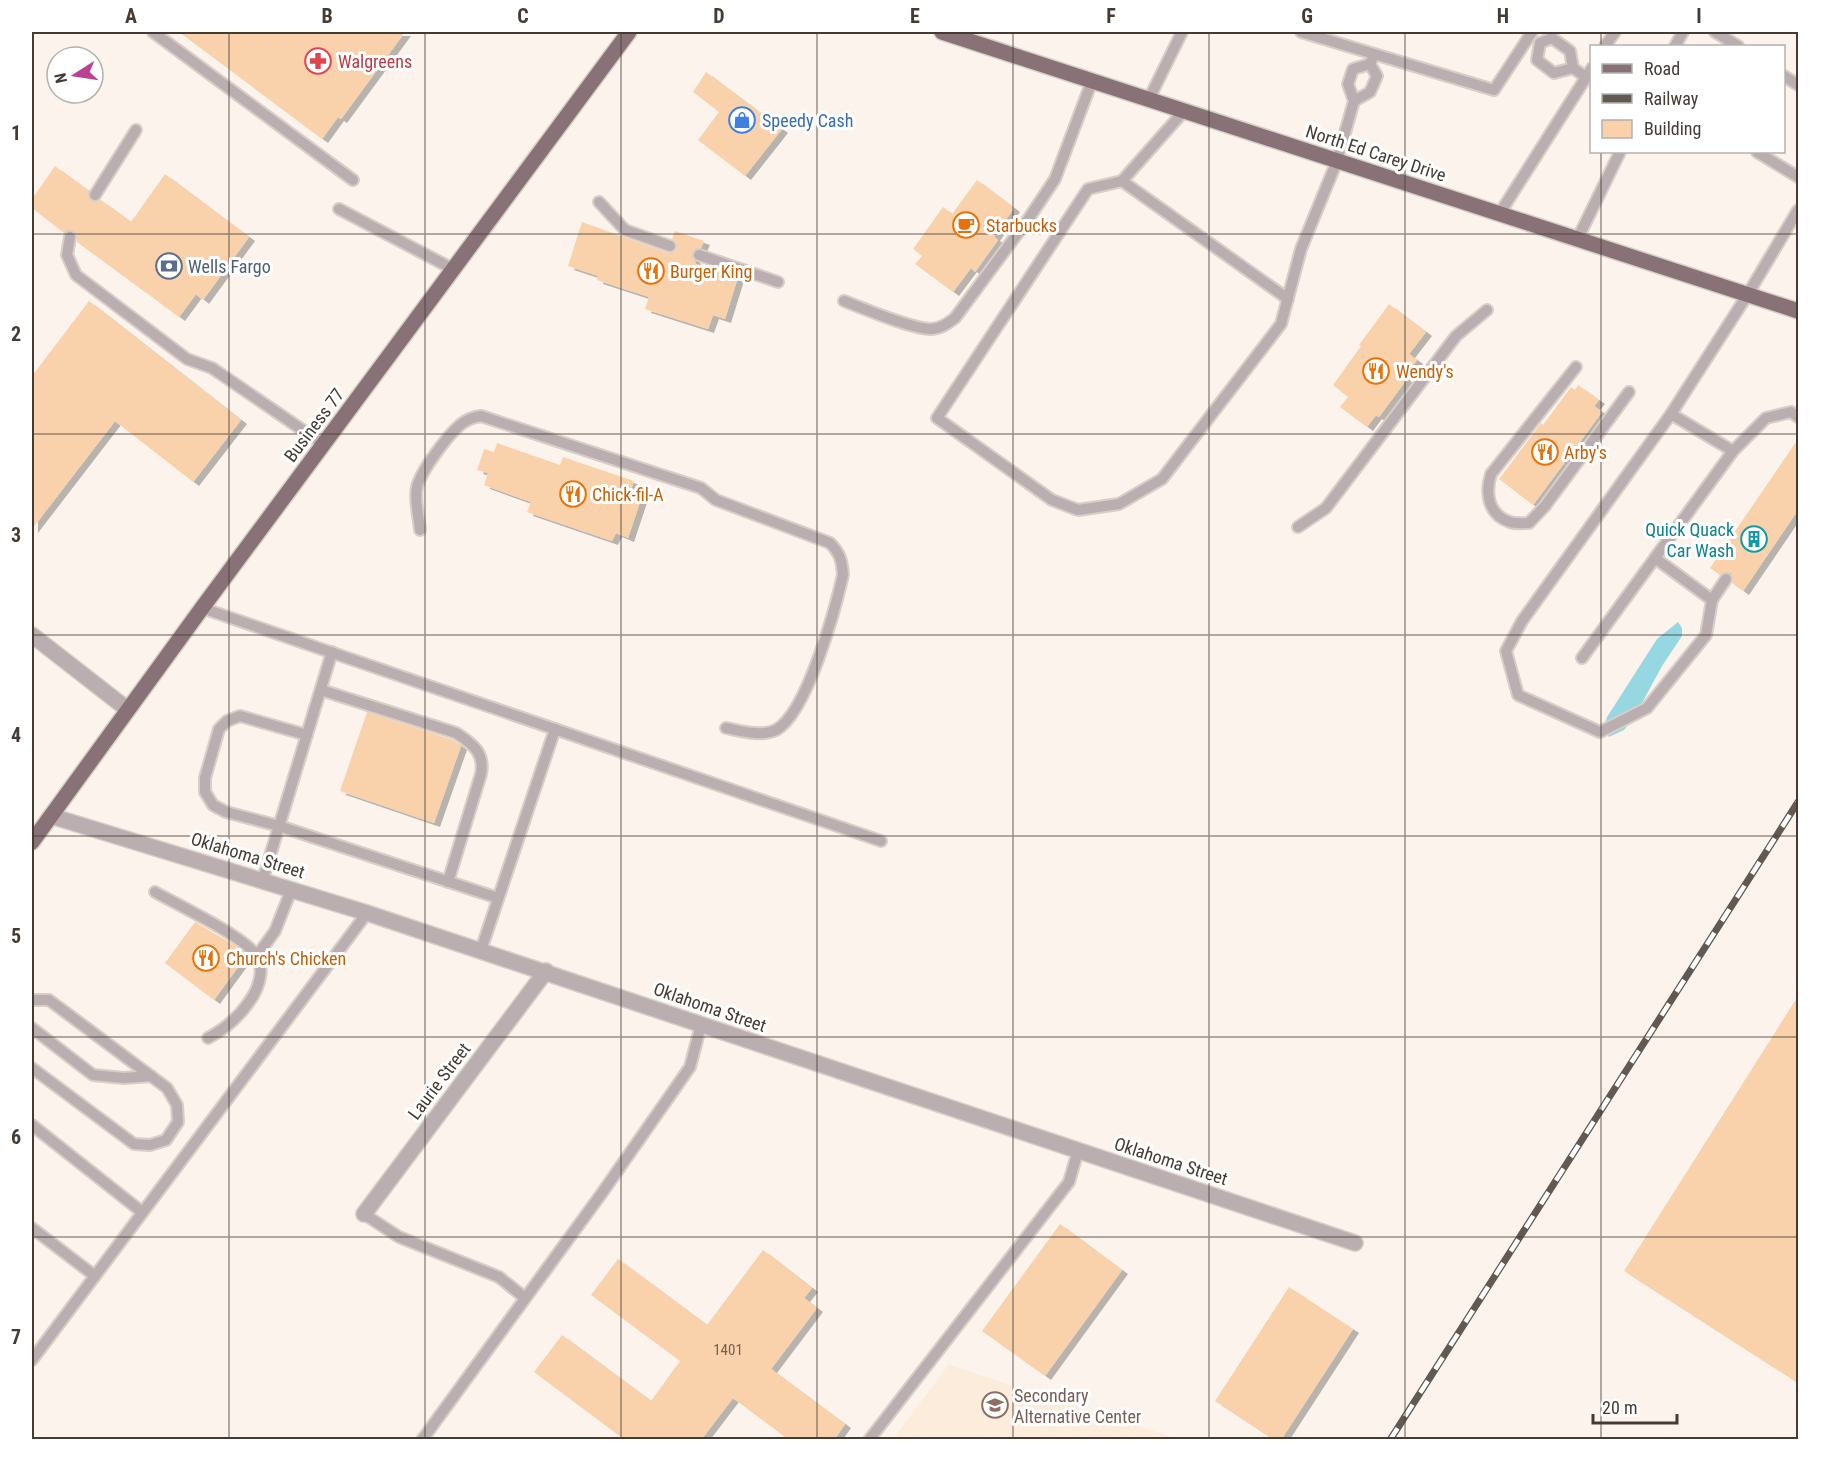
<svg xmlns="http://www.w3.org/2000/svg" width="1830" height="1471" viewBox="0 0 1830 1471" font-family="'Roboto Condensed',sans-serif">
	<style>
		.built { fill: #fbecdc }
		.water { fill: #96d8e1 }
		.building { fill: #f9d2ab; filter: url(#shadow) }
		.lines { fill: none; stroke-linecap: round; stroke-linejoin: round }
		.lane-casing { stroke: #d7cfc7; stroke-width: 14 }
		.street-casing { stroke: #d7cfc7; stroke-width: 18 }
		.primary-casing { stroke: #d7cfc7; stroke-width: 18 }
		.lane { stroke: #bbaeb0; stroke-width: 10 }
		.street { stroke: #bbaeb0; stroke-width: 15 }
		.primary { stroke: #897277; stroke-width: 15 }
		.rail-casing { stroke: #615952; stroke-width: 7 }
		.rail { stroke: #fff; stroke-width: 4.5; stroke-dasharray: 14; stroke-linecap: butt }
		.grid { fill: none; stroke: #433b34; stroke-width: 1.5; stroke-opacity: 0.55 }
		.labels { text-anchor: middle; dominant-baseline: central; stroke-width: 6; stroke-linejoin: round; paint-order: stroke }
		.number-label { font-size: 15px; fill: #706152 }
		.health-label { font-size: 18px; fill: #be3a42; stroke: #fff; text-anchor: start }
		.shop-label { font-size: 18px; fill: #366cbe; stroke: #fff; text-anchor: start }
		.street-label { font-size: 18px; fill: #433b34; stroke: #fff }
		.food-label { font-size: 18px; fill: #c56008; stroke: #fff; text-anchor: start }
		.service-label { font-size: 18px; fill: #4e5e75; stroke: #fff; text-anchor: start }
		.culture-label { font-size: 18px; fill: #0d838f; stroke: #fff; text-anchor: end }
		.education-label { font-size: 18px; fill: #785e54; stroke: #fff; text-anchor: start }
		.neatline { fill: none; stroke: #433b34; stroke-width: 2 }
		.grid-label { font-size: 20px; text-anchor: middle; font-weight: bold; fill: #433b34 }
	</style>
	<defs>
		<filter id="shadow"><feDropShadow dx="6" dy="4" stdDeviation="0" flood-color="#0004"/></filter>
	</defs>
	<rect width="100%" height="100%" fill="#fcf4ec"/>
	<polygon class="built" points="949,1364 965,1370 1178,1439 893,1439"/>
	<polygon class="water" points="1678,622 1682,628 1682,636 1662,666 1635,716 1624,730 1609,737 1604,727 1607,717 1657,639"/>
	<g class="building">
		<polygon points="179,32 405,32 341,119 338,117 322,139"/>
		<polygon points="706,72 782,129 745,176 698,140 719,112 693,92"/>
		<polygon points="55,166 89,191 88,195 91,201 95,202 101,200 131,222 165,174 249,237 203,300 196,294 179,317 77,242 77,235 74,231 68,230 64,233 32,208 32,199"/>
		<polygon points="977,180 1014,208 994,237 998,240 975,272 971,268 953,292 915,264 922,256 913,249 943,207 952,214"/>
		<polygon points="582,222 668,253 674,252 677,248 676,242 672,239 675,231 704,241 701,248 695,249 692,253 696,264 738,277 725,319 713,315 708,329 645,309 649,297 597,280 598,276 568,266"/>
		<polygon points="89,301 241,420 193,482 115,421 32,529 32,376"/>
		<polygon points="1389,304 1426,332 1409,354 1417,360 1404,377 1407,379 1379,417 1376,415 1367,427 1340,407 1348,397 1333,385 1361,346 1359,345"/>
		<polygon points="1578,385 1599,400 1594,406 1602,412 1533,505 1499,479 1541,423 1543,425 1571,387 1575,390"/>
		<polygon points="1798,439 1798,510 1743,591 1732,583 1733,579 1731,573 1726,572 1720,575 1710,568"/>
		<polygon points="497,443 560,465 563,457 634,481 630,492 642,496 628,538 616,533 612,541 527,512 531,502 484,485 488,473 477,470 484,449 494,452"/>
		<polygon points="367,712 453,740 461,746 434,823 340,791"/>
		<polygon points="195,922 234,945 246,956 214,1000 165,963"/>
		<polygon points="1798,996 1798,1383 1624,1271"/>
		<polygon points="1060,1224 1122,1270 1045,1376 982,1331"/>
		<polygon points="763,1250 812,1288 804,1298 817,1308 771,1369 845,1424 834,1440 789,1440 733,1398 701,1440 625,1440 534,1372 562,1335 651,1401 680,1361 591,1295 618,1259 707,1325"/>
		<polygon points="1289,1287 1353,1329 1281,1440 1274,1440 1215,1401"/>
	</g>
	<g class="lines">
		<g class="lane-casing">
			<g id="lane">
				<polyline points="153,32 353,180"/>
				<polyline points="1301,32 1494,90 1532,32"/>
				<polyline points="1715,32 1738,46"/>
				<polyline points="1540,43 1552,38 1570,51 1573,68 1586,77"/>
				<polyline points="1540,43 1537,60 1554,73 1573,68"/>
				<polyline points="1605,46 1615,32"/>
				<polyline points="1675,46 1683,32"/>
				<polyline points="1784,76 1798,85"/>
				<polyline points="1149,99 1182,32"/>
				<polyline points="1354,101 1370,92 1377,76 1370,64 1373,57"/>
				<polyline points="1184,111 1122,181 1088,189 937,418 1052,500 1078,510 1119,504 1162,479 1281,324 1301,249 1337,161 1354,101 1348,84 1353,69 1370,64"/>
				<polyline points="1757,152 1798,177"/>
				<polyline points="1122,181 1288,299"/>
				<polyline points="95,195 136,130"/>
				<polyline points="599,202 625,230 670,246"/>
				<polyline points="339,209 453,269"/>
				<polyline points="1500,213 1592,68"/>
				<polyline points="70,237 67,255 76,275 187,359 212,368 323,444"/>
				<polyline points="1578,238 1620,152"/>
				<polyline points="699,255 778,282"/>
				<path d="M844,301c21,8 65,27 86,28 10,0 17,-5 25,-11l74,-100 26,-39 37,-98"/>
				<path d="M1576,367l-85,107c-6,19 -3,41 19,48 6,2 13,1 19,1l16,-17 84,-114"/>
				<polyline points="1671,414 1733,451"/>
				<polyline points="1298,527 1326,508 1456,336 1487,310"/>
				<path d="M420,530c-1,-13 -6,-30 -3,-43 4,-16 30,-51 43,-62 6,-5 13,-8 21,-9l220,72 15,12 114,43c10,10 12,18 13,32 -8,35 -36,138 -67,155 -15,7 -35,1 -50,-2"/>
				<polyline points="1655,558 1712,600"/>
				<polyline points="1726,579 1712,600 1706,635 1647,708 1600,732 1518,695 1506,651 1522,621 1671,414 1748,294 1798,210"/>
				<polyline points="202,608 881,841"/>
				<polyline points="1582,658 1733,451 1766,418 1791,412 1798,417"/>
				<path d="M321,690l135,43c17,11 29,20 25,41l-33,108"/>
				<polyline points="307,735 240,716 227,721 219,729 205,778 205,792 213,805 226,812 279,826 498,898"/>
				<polyline points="263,879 332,652"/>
				<path d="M155,892c23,13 88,44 101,63 10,14 2,35 -7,47 -11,16 -24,27 -41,36"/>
				<polyline points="481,950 555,729"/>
				<polyline points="257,956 275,931 292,888"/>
				<polyline points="32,1000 49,1000 167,1088 177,1105 178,1122 166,1140 150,1145 134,1144 32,1068"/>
				<polyline points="32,1028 93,1075 124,1078 151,1076"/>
				<polyline points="32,1125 142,1212"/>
				<polyline points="364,1214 399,1237 499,1277 525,1298"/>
				<polyline points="32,1228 95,1276"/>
				<polyline points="32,1360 367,913"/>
				<polyline points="422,1440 602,1193 690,1067 701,1025"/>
				<polyline points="869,1440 1069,1182 1078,1151"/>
			</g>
		</g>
		<g class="street-casing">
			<g id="street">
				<polyline points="32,635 127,709"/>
				<polyline points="51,816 367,913 1355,1243"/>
				<polyline points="364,1214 546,971"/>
			</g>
		</g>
		<g class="primary-casing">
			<g id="primary">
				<polyline points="942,32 1798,311"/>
				<polyline points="32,842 202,608 629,32"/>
			</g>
		</g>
		<use href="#lane" class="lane"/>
		<use href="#street" class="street"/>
		<use href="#primary" class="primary"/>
		<g class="rail-casing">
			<polyline id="rail" points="1390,1440 1798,802"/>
		</g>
		<use href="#rail" class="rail"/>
	</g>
	<path class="grid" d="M229,32v1408M425,32v1408M621,32v1408M817,32v1408M1013,32v1408M1209,32v1408M1405,32v1408M1601,32v14M1601,152v1288M32,234h1766M32,434h1766M32,635h1766M32,836h1766M32,1037h1766M32,1237h1766"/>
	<defs>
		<g id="pharmacy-ring" transform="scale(1.35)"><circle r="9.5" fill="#fff" stroke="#e0444e" stroke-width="1.5"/><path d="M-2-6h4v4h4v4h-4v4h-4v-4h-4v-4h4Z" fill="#e0444e"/></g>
		<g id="shop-ring" transform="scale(1.35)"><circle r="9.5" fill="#fff" stroke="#3f7fe0" stroke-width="1.5"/><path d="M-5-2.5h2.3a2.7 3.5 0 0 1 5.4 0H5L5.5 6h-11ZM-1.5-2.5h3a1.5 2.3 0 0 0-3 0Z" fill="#3f7fe0"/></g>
		<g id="cafe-ring" transform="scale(1.35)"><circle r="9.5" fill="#fff" stroke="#e8710a" stroke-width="1.5"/><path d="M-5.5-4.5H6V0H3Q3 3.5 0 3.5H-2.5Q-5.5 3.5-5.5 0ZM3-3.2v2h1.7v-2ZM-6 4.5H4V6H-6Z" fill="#e8710a"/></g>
		<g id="bank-ring" transform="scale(1.35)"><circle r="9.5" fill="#fff" stroke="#5c6f8a" stroke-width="1.5"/><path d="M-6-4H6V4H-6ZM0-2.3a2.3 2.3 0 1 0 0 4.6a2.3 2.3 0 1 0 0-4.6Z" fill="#5c6f8a"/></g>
		<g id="restaurant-ring" transform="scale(1.35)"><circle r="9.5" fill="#fff" stroke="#e8710a" stroke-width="1.5"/><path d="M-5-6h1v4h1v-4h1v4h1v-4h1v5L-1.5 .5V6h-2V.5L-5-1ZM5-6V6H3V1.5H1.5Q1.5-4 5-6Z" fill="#e8710a"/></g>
		<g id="building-ring" transform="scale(1.35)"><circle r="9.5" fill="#fff" stroke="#0f9aa8" stroke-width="1.5"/><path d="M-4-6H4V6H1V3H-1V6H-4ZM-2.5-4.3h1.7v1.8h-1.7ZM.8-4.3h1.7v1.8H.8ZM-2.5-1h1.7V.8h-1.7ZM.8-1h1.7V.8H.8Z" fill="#0f9aa8"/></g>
		<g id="school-ring" transform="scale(1.35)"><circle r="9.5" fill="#fff" stroke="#8d6e63" stroke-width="1.5"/><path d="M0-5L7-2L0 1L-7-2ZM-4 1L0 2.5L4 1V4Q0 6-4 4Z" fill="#8d6e63"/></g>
	</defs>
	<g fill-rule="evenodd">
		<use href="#pharmacy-ring" x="318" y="61"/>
		<use href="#shop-ring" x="742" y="120"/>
		<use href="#cafe-ring" x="966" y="225"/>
		<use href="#bank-ring" x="169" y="266"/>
		<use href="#restaurant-ring" x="651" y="271"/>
		<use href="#restaurant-ring" x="1376" y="371"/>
		<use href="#restaurant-ring" x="1545" y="452"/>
		<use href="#restaurant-ring" x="573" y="494"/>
		<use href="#building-ring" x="1754" y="539"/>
		<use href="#restaurant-ring" x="206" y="958"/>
		<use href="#school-ring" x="995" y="1405"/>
	</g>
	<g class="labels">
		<g class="number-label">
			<text x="728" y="1350">1401</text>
		</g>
		<g class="health-label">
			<text x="338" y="61">Walgreens</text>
		</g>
		<g class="shop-label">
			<text x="762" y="120">Speedy Cash</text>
		</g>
		<g class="street-label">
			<text transform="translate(1376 153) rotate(18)">North Ed Carey Drive</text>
			<text transform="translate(314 425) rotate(-53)">Business 77</text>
			<text transform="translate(248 855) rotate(17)">Oklahoma Street</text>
			<text transform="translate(710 1007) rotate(19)">Oklahoma Street</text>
			<text transform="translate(439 1081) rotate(-53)">Laurie Street</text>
			<text transform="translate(1171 1161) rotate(18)">Oklahoma Street</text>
		</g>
		<g class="food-label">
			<text x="986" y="225">Starbucks</text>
			<text x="670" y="271">Burger King</text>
			<text x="1396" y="371">Wendy's</text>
			<text x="1564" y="452">Arby's</text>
			<text x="592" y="494">Chick-fil-A</text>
			<text x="226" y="958">Church's Chicken</text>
		</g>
		<g class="service-label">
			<text x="188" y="266">Wells Fargo</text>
		</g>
		<g class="culture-label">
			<text x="1734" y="529">Quick Quack<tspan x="1734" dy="21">Car Wash</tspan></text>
		</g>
		<g class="education-label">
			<text x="1014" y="1395">Secondary<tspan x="1014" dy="21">Alternative Center</tspan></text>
		</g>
	</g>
	<rect width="1830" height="1471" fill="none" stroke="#ffffff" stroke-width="66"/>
	<rect x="1590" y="45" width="195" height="108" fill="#ffffff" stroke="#b4b1ae" stroke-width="1.5"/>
	<rect x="1602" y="64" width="30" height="9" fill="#897277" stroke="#b4b1ae" stroke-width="1.5"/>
	<text x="1644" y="75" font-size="18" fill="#433b34">Road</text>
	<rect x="1602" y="94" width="30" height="9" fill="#615952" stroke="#b4b1ae" stroke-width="1.5"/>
	<text x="1644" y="105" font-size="18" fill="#433b34">Railway</text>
	<rect x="1602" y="120" width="30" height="18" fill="#f9d2ab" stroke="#b4b1ae" stroke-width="1.5"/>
	<text x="1644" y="135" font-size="18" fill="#433b34">Building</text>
	<g transform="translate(75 75) rotate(258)"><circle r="28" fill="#ffffff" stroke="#b4b1ae" stroke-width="1.5"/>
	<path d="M0-4.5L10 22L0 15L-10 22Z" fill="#bc4192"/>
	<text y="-9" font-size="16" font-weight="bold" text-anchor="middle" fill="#433b34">N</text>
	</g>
	<path d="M1593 1414v9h84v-9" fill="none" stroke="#433b34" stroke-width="3"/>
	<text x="1602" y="1414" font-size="18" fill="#433b34" stroke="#ffffff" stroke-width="4.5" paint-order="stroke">20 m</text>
	<rect x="33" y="33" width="1764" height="1405" class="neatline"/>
	<g class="grid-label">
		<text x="131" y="23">A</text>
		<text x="327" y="23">B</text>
		<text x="523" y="23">C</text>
		<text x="719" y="23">D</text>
		<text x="915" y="23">E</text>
		<text x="1111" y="23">F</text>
		<text x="1307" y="23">G</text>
		<text x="1503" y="23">H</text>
		<text x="1699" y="23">I</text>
		<text x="16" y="140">1</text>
		<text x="16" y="341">2</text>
		<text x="16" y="542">3</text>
		<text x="16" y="742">4</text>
		<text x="16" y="943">5</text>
		<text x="16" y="1144">6</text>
		<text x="16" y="1344">7</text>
	</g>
</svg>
